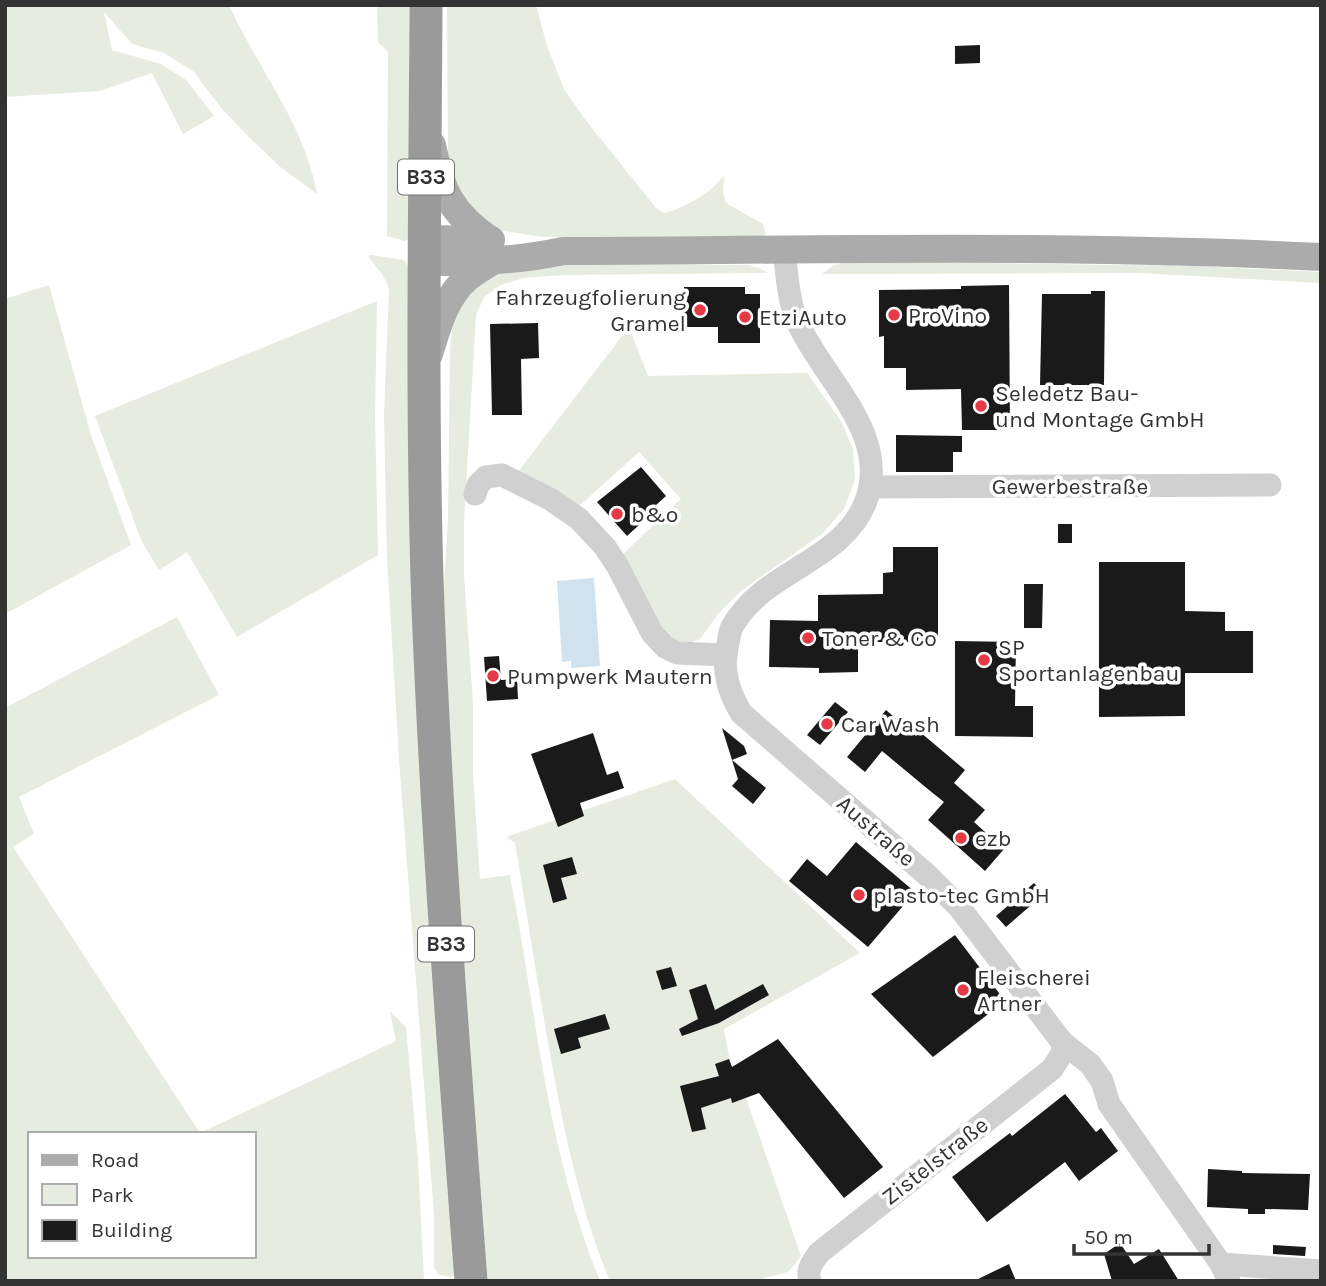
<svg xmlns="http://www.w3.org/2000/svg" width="1326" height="1286" viewBox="0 0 1326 1286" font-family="Karla,sans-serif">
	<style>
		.green { fill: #e6ecdf; fill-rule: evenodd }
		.water { fill: #cfe2ee }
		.building { fill: #1a1a1a }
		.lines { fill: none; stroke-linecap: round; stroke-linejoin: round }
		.minor { stroke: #d0d0d0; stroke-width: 23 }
		.major { stroke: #ababab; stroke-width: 28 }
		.highway { stroke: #9a9a9a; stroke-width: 33 }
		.poi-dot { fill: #e63946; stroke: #fff; stroke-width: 2.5 }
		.labels { text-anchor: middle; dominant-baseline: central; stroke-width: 7; stroke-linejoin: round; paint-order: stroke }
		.shield { fill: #fff; stroke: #707070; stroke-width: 2 }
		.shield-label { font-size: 21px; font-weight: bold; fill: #333 }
		.poi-label { font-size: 23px; fill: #333; stroke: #fff; text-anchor: start }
		.street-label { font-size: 23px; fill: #333; stroke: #fff }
	</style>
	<rect width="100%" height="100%" fill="#fff"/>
	<g class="green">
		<path d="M5,5h224c29,64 76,120 88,189l-38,-28 -30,-29 -27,-28 -29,-38 -29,-18 -32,-9 -28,-32 8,38 49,14 25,16 28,36 -31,18 -31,-61 -52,18 -95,6z"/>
		<polygon points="377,5 409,5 410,238 405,241 387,236 388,52 378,42"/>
		<path d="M447,5h89l11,41 17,43 20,29 72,90 8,5c17,-3 52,-23 60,-38l-1,18 3,10 37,21 3,11 -6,3 -218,-1 -44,-7 -39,-29 -11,-44z"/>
		<path d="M371,255l33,5 5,8 46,1005 -4,4 -12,-2 -5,-8v-52l-35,-456 -12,-201 -3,-143 5,-126c-5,-17 -13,-20 -21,-33z"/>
		<polygon points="849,261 1193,266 1321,272 1321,283 1139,273 822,274 833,266"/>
		<path d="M564,264l184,1 11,3 9,5 -204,2 -41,3 -22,7 -17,12 -8,18 -12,206v53l9,129v70l7,106 30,-4c26,136 37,277 90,406h-118l-23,-317 -16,-361 5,-85 2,-167 3,-31 19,-36 16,-9z"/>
		<polygon points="49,285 91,435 131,545 5,614 5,299"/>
		<polygon points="377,301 375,415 378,555 237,637 187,552 159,570 142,542 95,416"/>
		<polygon points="629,327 648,376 807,373 841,421 853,449 855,479 844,509 823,533 741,591 718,614 700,639 687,644 670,639 652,615 621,556 681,499 639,452 578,507 517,473"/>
		<path d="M177,617l42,78 -200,102 15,37 -21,13 187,286 196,-92 -6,-30 16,16 12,133 6,121h-419v-573zM30,1134h224v122h-224z"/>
		<path d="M675,779l185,174 -136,76c4,21 7,49 21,66l56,161 -13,16 -35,9h-143c-30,-72 -45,-145 -59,-222 -13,-72 -24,-144 -36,-216l-9,-6z"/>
	</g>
	<polygon class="water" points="594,578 600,666 571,668 571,661 562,662 557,581"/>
	<g class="building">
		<polygon points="980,45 980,63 955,64 955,46"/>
		<polygon points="1009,285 1010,430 962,430 961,389 906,390 906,368 884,368 884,336 879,337 879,290 961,289 961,286"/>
		<polygon points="684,287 745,287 745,294 760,294 760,343 718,343 718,327 684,327"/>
		<polygon points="1091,291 1105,291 1104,385 1040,385 1042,294 1091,294"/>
		<polygon points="538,323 539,358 521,359 522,415 492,415 490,324"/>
		<polygon points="896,435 962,436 962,452 953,452 953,472 896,472"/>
		<polygon points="641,467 666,496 645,515 648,517 627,536 597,502"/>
		<rect x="1058" y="524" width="14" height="19"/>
		<polygon points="893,547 938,547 938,642 858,642 858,672 819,673 819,668 769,667 770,620 818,621 818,595 883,594 883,573 893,572"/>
		<polygon points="1099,562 1185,562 1185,611 1225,612 1225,631 1253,631 1253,673 1185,673 1185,716 1099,717"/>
		<polygon points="1024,584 1043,584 1042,628 1024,628"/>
		<polygon points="955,641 1016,642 1015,706 1033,706 1033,737 955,736"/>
		<polygon points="499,656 501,680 517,679 518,699 487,701 484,657"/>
		<polygon points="835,702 848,712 820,745 807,735"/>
		<polygon points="886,710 916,736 920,732 965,770 954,783 985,810 974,822 1004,849 985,871 928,820 944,802 929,790 882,751 865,772 847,757"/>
		<polygon points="722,728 744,746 747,754 732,760"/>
		<polygon points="593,733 607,775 618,771 624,788 580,803 584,816 558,827 531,754"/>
		<polygon points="732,760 766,788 753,804 732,786 738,779"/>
		<polygon points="856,842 915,892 868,947 789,881 807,859 827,876"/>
		<polygon points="572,857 577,874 561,878 567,899 553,903 543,865"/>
		<polygon points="1034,883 1044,894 1006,927 996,916"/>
		<polygon points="955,935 1005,1001 933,1057 871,994"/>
		<polygon points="671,967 677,986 662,990 656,971"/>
		<polygon points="706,984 715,1010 763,984 769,995 719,1023 682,1036 679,1029 698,1019 689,990"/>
		<polygon points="605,1014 610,1029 578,1038 581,1048 561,1054 554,1029"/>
		<polygon points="778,1039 883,1167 844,1198 759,1093 732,1103 731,1098 701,1108 706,1129 692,1132 680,1086 719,1076 715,1064 729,1059 732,1067"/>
		<polygon points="1065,1094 1096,1132 1101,1128 1118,1151 1079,1181 1065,1162 987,1222 952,1177 1010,1133 1012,1136"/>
		<polygon points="1208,1169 1242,1171 1242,1173 1310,1174 1308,1210 1265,1209 1265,1214 1248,1214 1248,1209 1207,1207"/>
		<polygon points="1120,1243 1134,1264 1159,1249 1179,1281 1112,1281 1104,1254"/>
		<polygon points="1273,1245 1306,1247 1305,1256 1273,1254"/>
		<polygon points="1009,1264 1016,1281 974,1281"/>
	</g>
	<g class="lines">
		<g class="minor">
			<path d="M784,250c3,24 4,51 14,73 25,56 93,111 68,178 -23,61 -103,69 -134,126 -3,6 -3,14 -5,21 -5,24 2,44 14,65l185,161 33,33 103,135 28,22 12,17 7,23 112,160 8,17"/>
			<polyline points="870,487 1270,485"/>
			<polyline points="475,494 478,485 486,477 502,475 550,499 579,519 605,547 617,565 652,633 665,647 677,653 726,655"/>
			<polyline points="1221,1264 1321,1271"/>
			<path d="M810,1281c-4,-12 3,-19 9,-28l233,-184 11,-17 -1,-10"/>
		</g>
		<g class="major">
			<path d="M432,145c9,46 19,68 58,95"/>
			<polyline points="425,239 491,240"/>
			<path d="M426,262c47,0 91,-1 137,-11 253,-1 505,-7 758,6"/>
			<path d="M429,354c8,-26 16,-57 38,-76 7,-6 16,-11 24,-16"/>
		</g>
		<path class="highway" d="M426,5c-1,201 -5,403 2,603 9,225 26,449 43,673"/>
	</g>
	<g class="poi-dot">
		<circle cx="700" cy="310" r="7"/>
		<circle cx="894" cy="315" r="7"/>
		<circle cx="745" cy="317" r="7"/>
		<circle cx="981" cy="406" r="7"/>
		<circle cx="617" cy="514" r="7"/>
		<circle cx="808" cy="638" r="7"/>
		<circle cx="984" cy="660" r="7"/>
		<circle cx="493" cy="676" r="7"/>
		<circle cx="827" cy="724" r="7"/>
		<circle cx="961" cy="838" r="7"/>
		<circle cx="859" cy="895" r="7"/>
		<circle cx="963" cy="990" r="7"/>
	</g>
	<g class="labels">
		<g class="shield">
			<rect x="398" y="159.5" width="56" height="35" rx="5"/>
			<rect x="418" y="926.5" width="56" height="35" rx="5"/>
		</g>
		<g class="shield-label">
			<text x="426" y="177">B33</text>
			<text x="446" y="944">B33</text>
		</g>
		<g class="poi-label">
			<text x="686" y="297" text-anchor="end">Fahrzeugfolierung<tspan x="686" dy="26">Gramel</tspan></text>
			<text x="908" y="315">ProVino</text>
			<text x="759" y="317">EtziAuto</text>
			<text x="995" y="393">Seledetz Bau-<tspan x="995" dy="26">und Montage GmbH</tspan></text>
			<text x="631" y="514">b&amp;o</text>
			<text x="822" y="638">Toner &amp; Co</text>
			<text x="998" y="647">SP<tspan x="998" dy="26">Sportanlagenbau</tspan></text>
			<text x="507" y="676">Pumpwerk Mautern</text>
			<text x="841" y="724">Car Wash</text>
			<text x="975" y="838">ezb</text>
			<text x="873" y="895">plasto-tec GmbH</text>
			<text x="977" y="977">Fleischerei<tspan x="977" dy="26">Artner</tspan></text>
		</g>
		<g class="street-label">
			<text x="1070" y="486">Gewerbestraße</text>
			<text transform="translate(876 831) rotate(41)">Austraße</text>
			<text transform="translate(935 1161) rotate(-38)">Zistelstraße</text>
		</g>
	</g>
	<rect width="1326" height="1286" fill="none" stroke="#333333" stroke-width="14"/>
	<rect x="28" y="1132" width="228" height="126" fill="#ffffff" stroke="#adadad" stroke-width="2"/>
	<rect x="42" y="1155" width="35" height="10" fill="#ababab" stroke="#adadad" stroke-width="2"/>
	<text x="91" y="1167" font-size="21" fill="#333333">Road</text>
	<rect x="42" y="1184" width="35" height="21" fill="#e6ecdf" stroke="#adadad" stroke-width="2"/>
	<text x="91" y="1202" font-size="21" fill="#333333">Park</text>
	<rect x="42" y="1220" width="35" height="21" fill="#1a1a1a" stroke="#adadad" stroke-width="2"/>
	<text x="91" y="1237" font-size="21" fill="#333333">Building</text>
	<path d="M1074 1244v10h135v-10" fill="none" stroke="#333333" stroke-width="3.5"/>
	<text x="1084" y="1244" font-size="21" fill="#333333" stroke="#ffffff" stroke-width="5" paint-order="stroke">50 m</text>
</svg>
